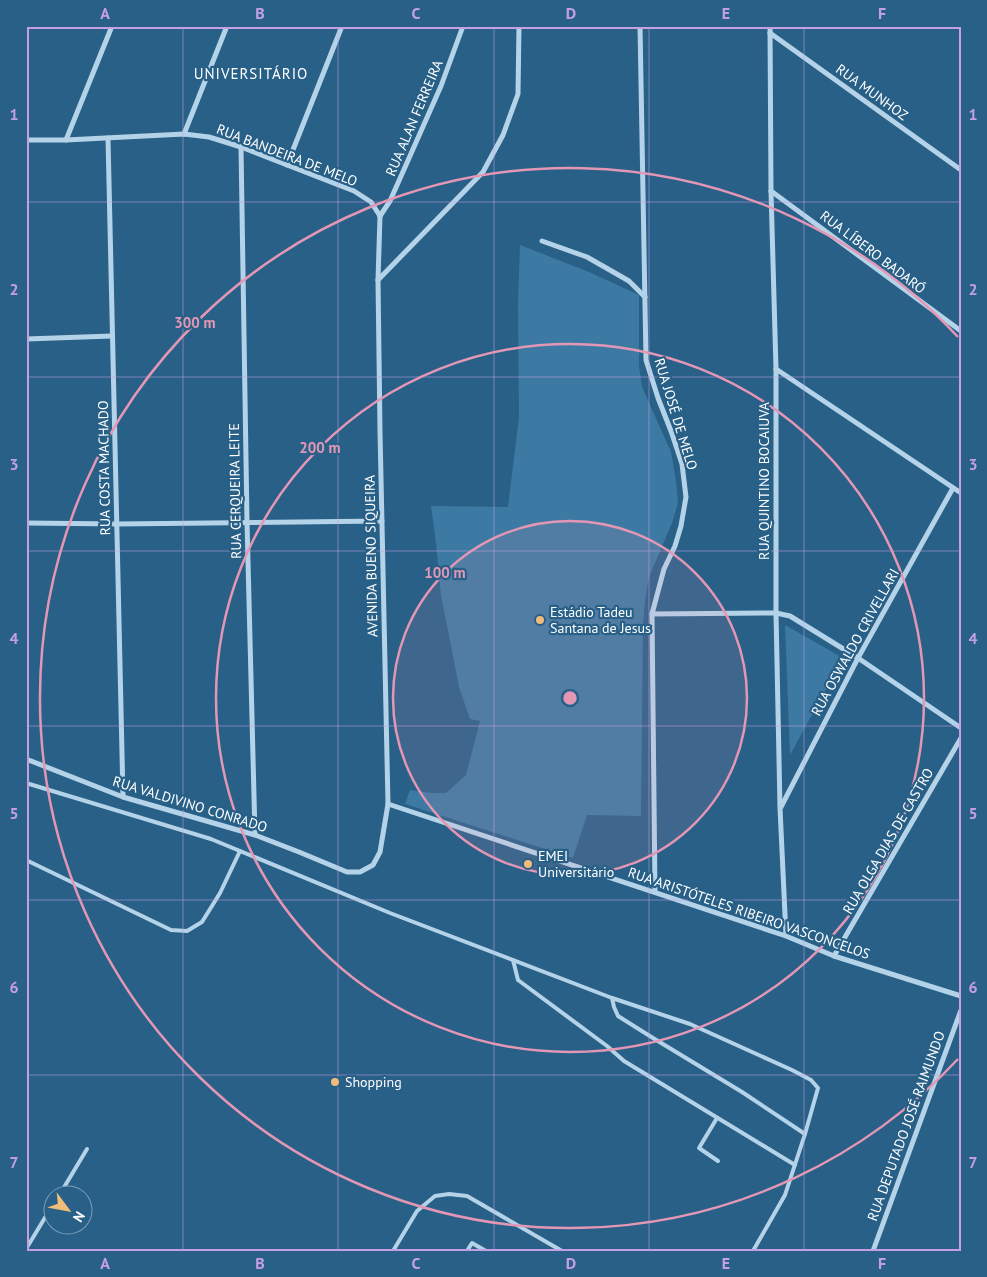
<svg xmlns="http://www.w3.org/2000/svg" width="987" height="1277" viewBox="0 0 987 1277" font-family="'PT Sans',sans-serif">
	<style>
		.green { fill: #3d7aa3 }
		.lines { fill: none; stroke-linecap: round; stroke-linejoin: round }
		.lane { stroke: #b4d3e8; stroke-width: 4 }
		.street { stroke: #b4d3e8; stroke-width: 5 }
		.grid { fill: none; stroke: #c4a0e2; stroke-width: 1; stroke-opacity: 0.55 }
		.ring { fill: none; stroke: #e497b5; stroke-width: 2.5 }
		.poi-dot { fill: #f0bc7a; stroke: #286087; stroke-width: 2 }
		.labels { text-anchor: middle; dominant-baseline: central; stroke-width: 4.5; stroke-linejoin: round; paint-order: stroke }
		.street-label { font-size: 14px; fill: #fff; stroke: #286087 }
		.poi-label { font-size: 14px; fill: #fff; stroke: #286087; text-anchor: start }
		.neighbourhood-label { font-size: 15px; letter-spacing: 1px; fill: #fff; stroke: #286087 }
		.centre { fill: #e497b5; stroke: #286087; stroke-width: 2.5 }
		.ring-label { font-size: 15px; text-anchor: middle; font-weight: bold; fill: #e497b5; stroke: #286087; stroke-width: 4.5; stroke-linejoin: round; paint-order: stroke }
		.neatline { fill: none; stroke: #c4a0e2; stroke-width: 2 }
		.grid-label { font-size: 16px; text-anchor: middle; font-weight: bold; fill: #c4a0e2 }
	</style>
	<rect width="100%" height="100%" fill="#286087"/>
	<g class="green">
		<polygon points="520,245 589,272 639,295 639,366 642,387 671,452 676,481 678,503 672,523 649,577 645,600 643,626 641,816 587,815 573,858 405,804 410,790 431,793 446,793 466,775 480,721 470,719 459,687 441,595 436,543 431,506 508,507 519,417 518,304"/>
		<polygon points="785,625 843,658 790,755"/>
	</g>
	<g class="lines">
		<g class="lane">
			<polyline points="26,783 211,839 390,913 612,998 690,1024 792,1070 811,1080 818,1088 805,1134 785,1195 753,1251"/>
			<polyline points="26,860 171,930 187,931 202,922 220,893 240,851"/>
			<polyline points="513,960 518,980 607,1046 624,1061 795,1165"/>
			<polyline points="612,998 614,1007 618,1016 653,1038 742,1092 805,1134"/>
			<polyline points="717,1118 699,1148 718,1161"/>
			<polyline points="60,1194 87,1149"/>
			<polyline points="26,1249 52,1206"/>
			<polyline points="393,1251 417,1211 435,1196 449,1194 467,1196 562,1251"/>
			<polyline points="467,1251 472,1243 486,1251"/>
		</g>
		<g class="street">
			<polyline points="640,26 646,360 658,398 671,431 682,464 686,497 681,526 675,546 664,569 652,614 655,892"/>
			<polyline points="770,26 771,191 776,369 776,613 780,808 786,936"/>
			<polyline points="770,33 961,170"/>
			<polyline points="184,134 227,26"/>
			<polyline points="108,138 123,797"/>
			<polyline points="26,140 66,140 184,134 209,137 241,147 354,191 371,202 380,216"/>
			<polyline points="66,140 112,26"/>
			<polyline points="241,147 247,522 255,835"/>
			<polyline points="287,165 342,26"/>
			<polyline points="771,191 961,331"/>
			<polyline points="380,216 390,201 441,86 463,26"/>
			<polyline points="542,241 587,257 629,281 645,297"/>
			<polyline points="378,280 483,172 503,135 518,94 519,26"/>
			<polyline points="26,339 112,336"/>
			<polyline points="776,369 961,493"/>
			<polyline points="26,523 117,524 382,521"/>
			<polyline points="652,614 776,613 790,616 858,658 961,728"/>
			<polyline points="26,759 123,797 255,835 299,852 347,872 360,872 373,865 380,852 388,804 380,431 378,280 380,216"/>
			<polyline points="388,804 786,936 834,956 961,996"/>
			<polyline points="781,807 858,658 953,488"/>
			<polyline points="834,956 961,738"/>
			<polyline points="873,1251 961,1010"/>
		</g>
	</g>
	<path class="grid" d="M183,26v1225M338,26v1225M494,26v1225M649,26v1225M804,26v1225M26,202h935M26,377h935M26,551h935M26,726h935M26,900h935M26,1075h935"/>
	<circle cx="570" cy="698" r="177" fill="#e497b5" fill-opacity=".12"/>
	<g class="ring">
		<circle cx="570" cy="698" r="177"/>
		<circle cx="570" cy="698" r="354"/>
		<path d="M958 1059A530 530 0 1 1 958 337"/>
	</g>
	<g class="poi-dot">
		<circle cx="540" cy="620" r="5"/>
		<circle cx="528" cy="864" r="5"/>
		<circle cx="335" cy="1082" r="5"/>
	</g>
	<g class="labels">
		<g class="street-label">
			<text transform="translate(872 92) rotate(36)">RUA MUNHOZ</text>
			<text transform="translate(414 118) rotate(-67)">RUA ALAN FERREIRA</text>
			<text transform="translate(287 155) rotate(21)">RUA BANDEIRA DE MELO</text>
			<text transform="translate(873 252) rotate(37)">RUA LÍBERO BADARÓ</text>
			<text transform="translate(676 414) rotate(73)">RUA JOSÉ DE MELO</text>
			<text transform="translate(104 468) rotate(-91)">RUA COSTA MACHADO</text>
			<text transform="translate(764 481) rotate(-90)">RUA QUINTINO BOCAIUVA</text>
			<text transform="translate(235 491) rotate(-91)">RUA CERQUEIRA LEITE</text>
			<text transform="translate(371 556) rotate(-91)">AVENIDA BUENO SIQUEIRA</text>
			<text transform="translate(855 642) rotate(-61)">RUA OSWALDO CRIVELLARI</text>
			<text transform="translate(190 804) rotate(17)">RUA VALDIVINO CONRADO</text>
			<text transform="translate(888 841) rotate(-60)">RUA OLGA DIAS DE CASTRO</text>
			<text transform="translate(749 913) rotate(19)">RUA ARISTÓTELES RIBEIRO VASCONCELOS</text>
			<text transform="translate(906 1126) rotate(-70)">RUA DEPUTADO JOSÉ RAIMUNDO</text>
		</g>
		<g class="poi-label">
			<text x="550" y="612">Estádio Tadeu<tspan x="550" dy="16">Santana de Jesus</tspan></text>
			<text x="538" y="856">EMEI<tspan x="538" dy="16">Universitário</tspan></text>
			<text x="345" y="1082">Shopping</text>
		</g>
		<g class="neighbourhood-label">
			<text x="251" y="73">UNIVERSITÁRIO</text>
		</g>
	</g>
	<circle cx="570" cy="698" r="8" class="centre"/>
	<g class="ring-label">
		<text x="195" y="328">300 m</text>
		<text x="320" y="453">200 m</text>
		<text x="445" y="578">100 m</text>
	</g>
	<rect width="987" height="1277" fill="none" stroke="#286087" stroke-width="55"/>
	<g transform="translate(68 1210) rotate(122)"><circle r="24" fill="#286087" stroke="#7ea0b7"/>
	<path d="M0-4L9 19L0 12L-9 19Z" fill="#f0bc7a"/>
	<text y="-8" font-size="14" font-weight="bold" text-anchor="middle" fill="#ffffff">N</text>
	</g>
	<rect x="28" y="28" width="932" height="1222" class="neatline"/>
	<g class="grid-label">
		<text x="105" y="19">A</text>
		<text x="260" y="19">B</text>
		<text x="416" y="19">C</text>
		<text x="571" y="19">D</text>
		<text x="726" y="19">E</text>
		<text x="882" y="19">F</text>
		<text x="14" y="120">1</text>
		<text x="973" y="120">1</text>
		<text x="14" y="295">2</text>
		<text x="973" y="295">2</text>
		<text x="14" y="470">3</text>
		<text x="973" y="470">3</text>
		<text x="14" y="644">4</text>
		<text x="973" y="644">4</text>
		<text x="14" y="819">5</text>
		<text x="973" y="819">5</text>
		<text x="14" y="993">6</text>
		<text x="973" y="993">6</text>
		<text x="14" y="1168">7</text>
		<text x="973" y="1168">7</text>
		<text x="105" y="1269">A</text>
		<text x="260" y="1269">B</text>
		<text x="416" y="1269">C</text>
		<text x="571" y="1269">D</text>
		<text x="726" y="1269">E</text>
		<text x="882" y="1269">F</text>
	</g>
</svg>
